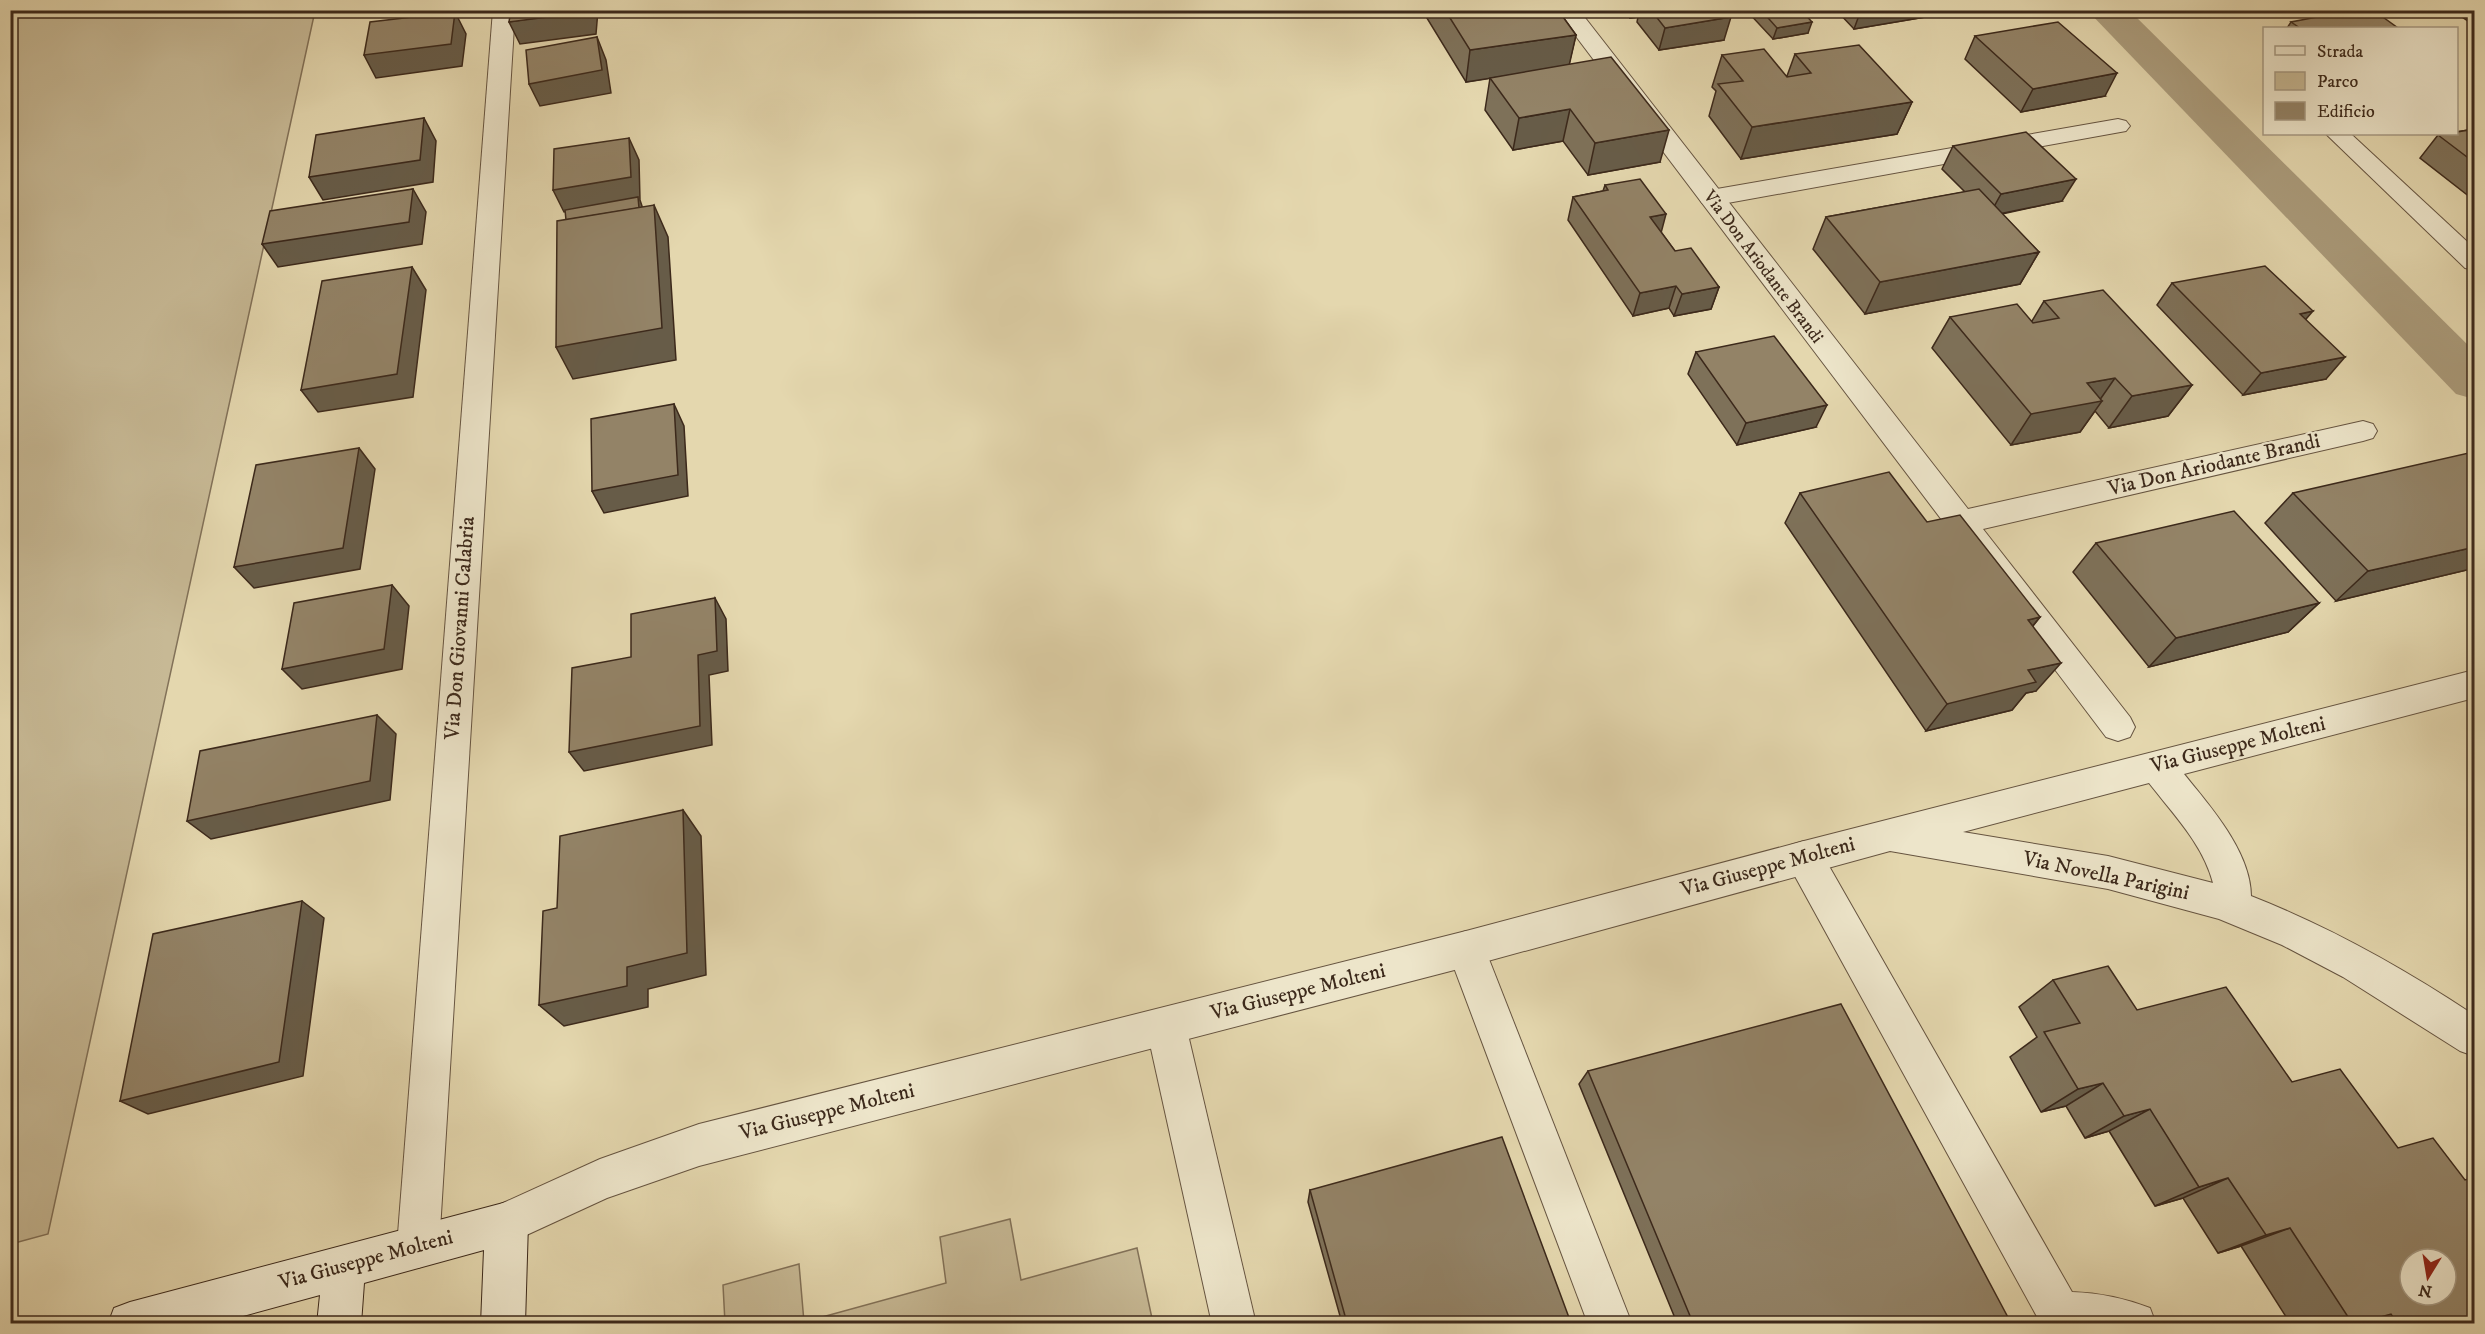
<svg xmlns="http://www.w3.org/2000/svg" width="2485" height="1334" viewBox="0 0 2485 1334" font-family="'IM FELL DW Pica',serif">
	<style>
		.green { fill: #c7b995; stroke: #827158; stroke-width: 1.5 }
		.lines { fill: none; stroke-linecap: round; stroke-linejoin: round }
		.canal { fill: #ab9c7c; fill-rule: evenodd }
		.lane-casing { stroke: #665440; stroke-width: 2 }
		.street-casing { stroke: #665440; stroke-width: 2 }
		.secondary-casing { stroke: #3c291b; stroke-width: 2 }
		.lane { fill: #ede5ca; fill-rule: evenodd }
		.street { fill: #ede5ca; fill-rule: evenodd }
		.secondary { fill: #ede5ca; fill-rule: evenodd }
		.wall { fill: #7e7159; stroke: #3c291b; stroke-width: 1.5 }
		.shaded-wall { fill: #675c48; stroke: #3c291b; stroke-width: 1.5 }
		.building { fill: #938367; stroke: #3c291b; stroke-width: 1.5; fill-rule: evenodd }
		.labels { text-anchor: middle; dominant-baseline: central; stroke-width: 4.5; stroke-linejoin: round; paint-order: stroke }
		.far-street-label { font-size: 18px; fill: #3c291b; stroke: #ede5ca }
		.street-label { font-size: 21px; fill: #3c291b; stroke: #ede5ca }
	</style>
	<rect width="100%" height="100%" fill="#e4d7ae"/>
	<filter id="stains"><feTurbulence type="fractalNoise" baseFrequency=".00333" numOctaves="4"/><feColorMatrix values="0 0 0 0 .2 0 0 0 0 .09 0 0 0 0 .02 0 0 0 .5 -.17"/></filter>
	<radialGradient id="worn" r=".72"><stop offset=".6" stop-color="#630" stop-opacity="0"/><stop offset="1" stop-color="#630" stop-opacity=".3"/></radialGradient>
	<g class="green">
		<polygon points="11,11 315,11 48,1234 11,1244"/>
		<polygon points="1010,1219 1021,1280 1137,1248 1153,1323 725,1323 723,1285 799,1264 804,1322 946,1283 940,1237"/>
	</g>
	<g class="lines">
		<polygon class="canal" points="2087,10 2129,10 2474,351 2474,399 2456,394"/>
		<g class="lane-casing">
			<g id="lane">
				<polygon points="2118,119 2126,121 2130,126 2126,131 1711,206 1702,203 1699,198 1702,193 1711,190"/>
				<polygon points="2326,134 2351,134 2474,248 2474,270 2465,268"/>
				<path d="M1804,841l13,4 255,447c28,1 52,6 78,16l6,16h-115l-250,-455 -5,-12 5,-12z"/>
				<polygon points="1466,931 1479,936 1485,949 1632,1324 1588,1324 1447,949 1453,936"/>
				<polygon points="1166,1007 1180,1013 1186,1026 1256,1324 1212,1324 1146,1026 1152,1013"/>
			</g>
		</g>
		<g class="street-casing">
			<g id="street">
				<polygon points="493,10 515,10 439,1247 433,1262 418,1268 403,1262 397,1247"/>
				<polygon points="1556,10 1579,10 1968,509 2363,421 2373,424 2377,431 2373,438 2363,441 1983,529 2130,717 2135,727 2130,737 2118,741 2106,737"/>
				<path d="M2474,670v28l-290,76c26,32 67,78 67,122 79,31 152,72 223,119v41l-14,-5 -117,-74 -61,-32 -63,-26 -111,-30 -218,-38 -424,116 -767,199 -92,32 -100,46 -15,-6 -6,-15 6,-15 108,-49 99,-35 767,-193 338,-90zM2149,783c24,31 54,61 64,100l-105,-27 -145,-24z"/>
			</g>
		</g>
		<g class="secondary-casing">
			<polygon id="secondary" points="507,1202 522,1208 528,1223 525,1324 481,1324 484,1250 364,1283 361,1324 317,1324 320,1295 214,1324 108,1324 114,1308 130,1302"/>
		</g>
		<use href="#lane" class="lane"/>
		<use href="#street" class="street"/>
		<use href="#secondary" class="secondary"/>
	</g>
	<g class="wall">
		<polygon points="1422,10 1558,10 1576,35 1569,64 1660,162 1588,175 1563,141 1513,150 1485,110 1490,78 1466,82"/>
		<polygon points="1624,10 1725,10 1724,40 1659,50 1637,22 1638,17 1630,18"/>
		<polygon points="1746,10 1801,10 1808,33 1773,39"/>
		<polygon points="1836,10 1967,10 1854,29"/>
		<polygon points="2452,10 2475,10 2475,26"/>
		<polygon points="2291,22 2398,28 2287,28"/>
		<polygon points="1975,36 2105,96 2021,112 1965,59"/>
		<polygon points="1795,54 1912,102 1897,134 1741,159 1709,116 1716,91 1712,87 1722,55 1787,76"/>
		<polygon points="2475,129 2475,201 2420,158 2438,135"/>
		<polygon points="1953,146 2062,201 2002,214 2039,252 2020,284 1865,314 1813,249 1826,217 1965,192 1942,169"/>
		<polygon points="1605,185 1661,232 1675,251 1719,287 1711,309 1674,316 1669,308 1633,316 1568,220 1573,197 1603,191"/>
		<polygon points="2172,283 2306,320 2326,379 2243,395 2157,305"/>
		<polygon points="2044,301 2192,385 2168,416 2109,428 2095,411 2080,432 2011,445 1932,348 1950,317 2032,321"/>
		<polygon points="1696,352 1816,427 1737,445 1688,374"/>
		<polygon points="1800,493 1927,522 2040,617 2033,626 2036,691 2026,693 2012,710 1926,731 1785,523"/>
		<polygon points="2293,493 2475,568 2336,601 2265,523"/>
		<polygon points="2096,543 2319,603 2288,632 2149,667 2073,572"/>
		<polygon points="2053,980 2137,1010 2292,1082 2475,1323 2290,1323 2241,1246 2218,1253 2183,1198 2155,1206 2109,1131 2085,1138 2066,1106 2041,1112 2010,1057 2037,1037 2019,1007"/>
		<polygon points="1588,1071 2011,1323 1677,1323 1579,1084"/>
		<polygon points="1310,1190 1571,1323 1342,1323 1308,1202"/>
	</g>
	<g class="shaded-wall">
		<polygon points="587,10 598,10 596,34 520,44 509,22"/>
		<polygon points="1632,10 1640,10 1638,17 1630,18"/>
		<polygon points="1861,10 1967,10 1854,29"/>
		<polygon points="455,12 466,34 462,66 376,78 364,55"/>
		<polygon points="1731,17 1724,40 1659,50 1665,28"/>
		<polygon points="1812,22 1808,33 1773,39 1777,28"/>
		<polygon points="1576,35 1569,66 1466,82 1470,50"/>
		<polygon points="597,37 606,60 611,93 540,106 529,84"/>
		<polygon points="2117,73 2105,96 2021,112 2033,89"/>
		<polygon points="1912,102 1897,134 1741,159 1752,127"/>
		<polygon points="1570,109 1563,141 1513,150 1519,118"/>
		<polygon points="424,118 436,141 433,182 323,200 309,177"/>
		<polygon points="1669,130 1660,162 1588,175 1595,143"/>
		<polygon points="629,138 639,160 640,200 643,209 572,237 638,200 564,212 553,190"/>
		<polygon points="2076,179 2062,201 1989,216 2001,194"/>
		<polygon points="413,189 426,212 422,244 278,267 262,244"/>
		<polygon points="654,205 668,237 676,360 573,379 556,347"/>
		<polygon points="1666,214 1660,237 1650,217"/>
		<polygon points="2039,252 2020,284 1865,314 1880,282"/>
		<polygon points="412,267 426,290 413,397 318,412 301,390"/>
		<polygon points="1676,286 1669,308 1633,316 1640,293"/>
		<polygon points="1719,287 1711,309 1674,316 1682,294"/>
		<polygon points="2313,311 2294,333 2300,314"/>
		<polygon points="2345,357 2326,379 2243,395 2261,373"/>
		<polygon points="2115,378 2099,401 2102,401 2080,432 2011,445 2031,414 2087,383"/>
		<polygon points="2192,385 2168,416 2109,428 2132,396"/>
		<polygon points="674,404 684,426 688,496 604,513 592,491"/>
		<polygon points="1827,405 1816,427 1737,445 1746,423"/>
		<polygon points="359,448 375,469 360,569 254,588 234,567"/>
		<polygon points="2475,547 2475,568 2336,601 2368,571"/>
		<polygon points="392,585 409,606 402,669 302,689 282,669"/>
		<polygon points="715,598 726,619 728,671 709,675 712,745 584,771 569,752 698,655"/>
		<polygon points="2319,603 2288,632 2149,667 2176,638"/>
		<polygon points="2040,617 2016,646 2028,620"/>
		<polygon points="2061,663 2036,691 2026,693 2012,710 1926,731 1947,704 2028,670"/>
		<polygon points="377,715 396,734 390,800 211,839 187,821"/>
		<polygon points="683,810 701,836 706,975 648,989 648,1007 564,1026 539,1005 627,967"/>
		<polygon points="302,901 324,918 303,1076 148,1114 120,1101"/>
		<polygon points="2103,1083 2066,1106 2041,1112 2078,1089"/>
		<polygon points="2150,1109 2109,1131 2085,1138 2124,1116"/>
		<polygon points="2228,1178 2183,1198 2155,1206 2199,1187"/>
		<polygon points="2290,1228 2241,1246 2218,1253 2266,1235"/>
	</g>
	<g class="building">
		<polygon points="511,10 587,10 587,12 509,22"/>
		<polygon points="1445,10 1558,10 1576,35 1470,50"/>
		<polygon points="1651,10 1725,10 1731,17 1665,28"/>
		<polygon points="1761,10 1801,10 1812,22 1777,28"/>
		<polygon points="2354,10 2373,10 2398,28 2300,28 2291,22"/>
		<polygon points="455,12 451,44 364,55 370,22"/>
		<polygon points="2058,22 2117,73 2033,89 1975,36"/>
		<polygon points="597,37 602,70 529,84 526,50"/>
		<polygon points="1859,45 1912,102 1752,127 1718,84 1743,81 1722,55 1764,49 1787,77 1811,73 1795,54"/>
		<polygon points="1611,57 1669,130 1595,143 1570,109 1519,118 1490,78"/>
		<polygon points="424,118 420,160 309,177 316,135"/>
		<polygon points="2475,129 2475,163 2438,135 2457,134 2457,132"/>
		<polygon points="2026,132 2076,179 2001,194 1953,146"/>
		<polygon points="629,138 631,177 553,190 554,149"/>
		<polygon points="1640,179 1666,214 1650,217 1675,251 1691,248 1719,287 1682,294 1676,286 1640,293 1573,197 1608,190 1605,185"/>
		<polygon points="413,189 409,222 262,244 270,211"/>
		<polygon points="1979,189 2039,252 1880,282 1826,217"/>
		<polygon points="638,197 639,208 566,220 565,210"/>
		<polygon points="654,205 662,328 556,347 557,221"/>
		<polygon points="2265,266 2313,311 2300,314 2345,357 2261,373 2172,283"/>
		<polygon points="412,267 397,374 301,390 322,281"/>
		<polygon points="2103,290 2192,385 2132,396 2115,378 2087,383 2102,401 2031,414 1950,317 2017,304 2033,323 2059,318 2044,301"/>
		<polygon points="1774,336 1827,405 1746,423 1696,352"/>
		<polygon points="674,404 678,475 592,491 591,419"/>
		<polygon points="359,448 343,548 234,567 256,465"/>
		<polygon points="2473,452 2475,454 2475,547 2368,571 2293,493"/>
		<polygon points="1889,472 1927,522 1960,515 2040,617 2028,620 2061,663 2028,670 2036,682 1947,704 1800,493"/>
		<polygon points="2234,511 2319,603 2176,638 2096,543"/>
		<polygon points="392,585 384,649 282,669 294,603"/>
		<polygon points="715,598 717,651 698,655 700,726 569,752 572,668 631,657 631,614"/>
		<polygon points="377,715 370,781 187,821 200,751"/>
		<polygon points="683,810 687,953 627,967 627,986 539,1005 543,911 557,908 560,836"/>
		<polygon points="302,901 279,1062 120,1101 153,934"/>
		<path d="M2108,966l29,44 89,-23 66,95 48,-13 58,79 35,-10 32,42 10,-3v146h-78l-6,-9 -32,9h-7l-62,-95 -24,7 -38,-57 -29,9 -49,-78 -26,7 -21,-33 -25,6 -34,-57 36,-9 -27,-43zM2410,1259h36v36h-36z"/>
		<polygon points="1841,1004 2011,1323 1693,1323 1588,1071"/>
		<polygon points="1502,1137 1571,1323 1347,1323 1310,1190"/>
	</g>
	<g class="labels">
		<g class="far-street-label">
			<text transform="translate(1763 267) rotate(53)">Via Don Ariodante Brandi</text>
		</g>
		<g class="street-label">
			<text transform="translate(2214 465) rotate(-13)">Via Don Ariodante Brandi</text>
			<text transform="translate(460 628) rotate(-86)">Via Don Giovanni Calabria</text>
			<text transform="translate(2238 745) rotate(-14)">Via Giuseppe Molteni</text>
			<text transform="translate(1768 867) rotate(-15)">Via Giuseppe Molteni</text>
			<text transform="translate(2106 876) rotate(12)">Via Novella Parigini</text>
			<text transform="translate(1298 992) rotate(-14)">Via Giuseppe Molteni</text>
			<text transform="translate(827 1112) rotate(-14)">Via Giuseppe Molteni</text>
			<text transform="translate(366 1260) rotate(-15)">Via Giuseppe Molteni</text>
		</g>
	</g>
	<rect width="2485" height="1334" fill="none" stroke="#e4d7ae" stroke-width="36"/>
	<rect x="12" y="12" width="2461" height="1310" fill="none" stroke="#3c291b" stroke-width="3"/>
	<rect x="18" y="18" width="2449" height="1298" fill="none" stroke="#3c291b" stroke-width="1.5"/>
	<rect x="2263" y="27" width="195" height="108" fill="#ede5ca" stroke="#a69a84" stroke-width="1.5"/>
	<rect x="2275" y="46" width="30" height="9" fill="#ede5ca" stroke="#a69a84" stroke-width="1.5"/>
	<text x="2317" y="57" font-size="18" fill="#3c291b">Strada</text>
	<rect x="2275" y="72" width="30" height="18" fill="#c7b995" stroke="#a69a84" stroke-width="1.5"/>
	<text x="2317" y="87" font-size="18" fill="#3c291b">Parco</text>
	<rect x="2275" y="102" width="30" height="18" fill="#938367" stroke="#a69a84" stroke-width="1.5"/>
	<text x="2317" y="117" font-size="18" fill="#3c291b">Edificio</text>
	<g transform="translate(2428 1277) rotate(191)"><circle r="28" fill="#ede5ca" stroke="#a69a84" stroke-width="1.5"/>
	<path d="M0-4.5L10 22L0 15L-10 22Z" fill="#8f2418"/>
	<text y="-9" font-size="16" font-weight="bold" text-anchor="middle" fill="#3c291b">N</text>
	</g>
	<rect width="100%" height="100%" filter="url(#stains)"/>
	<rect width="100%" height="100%" fill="url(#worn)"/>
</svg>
